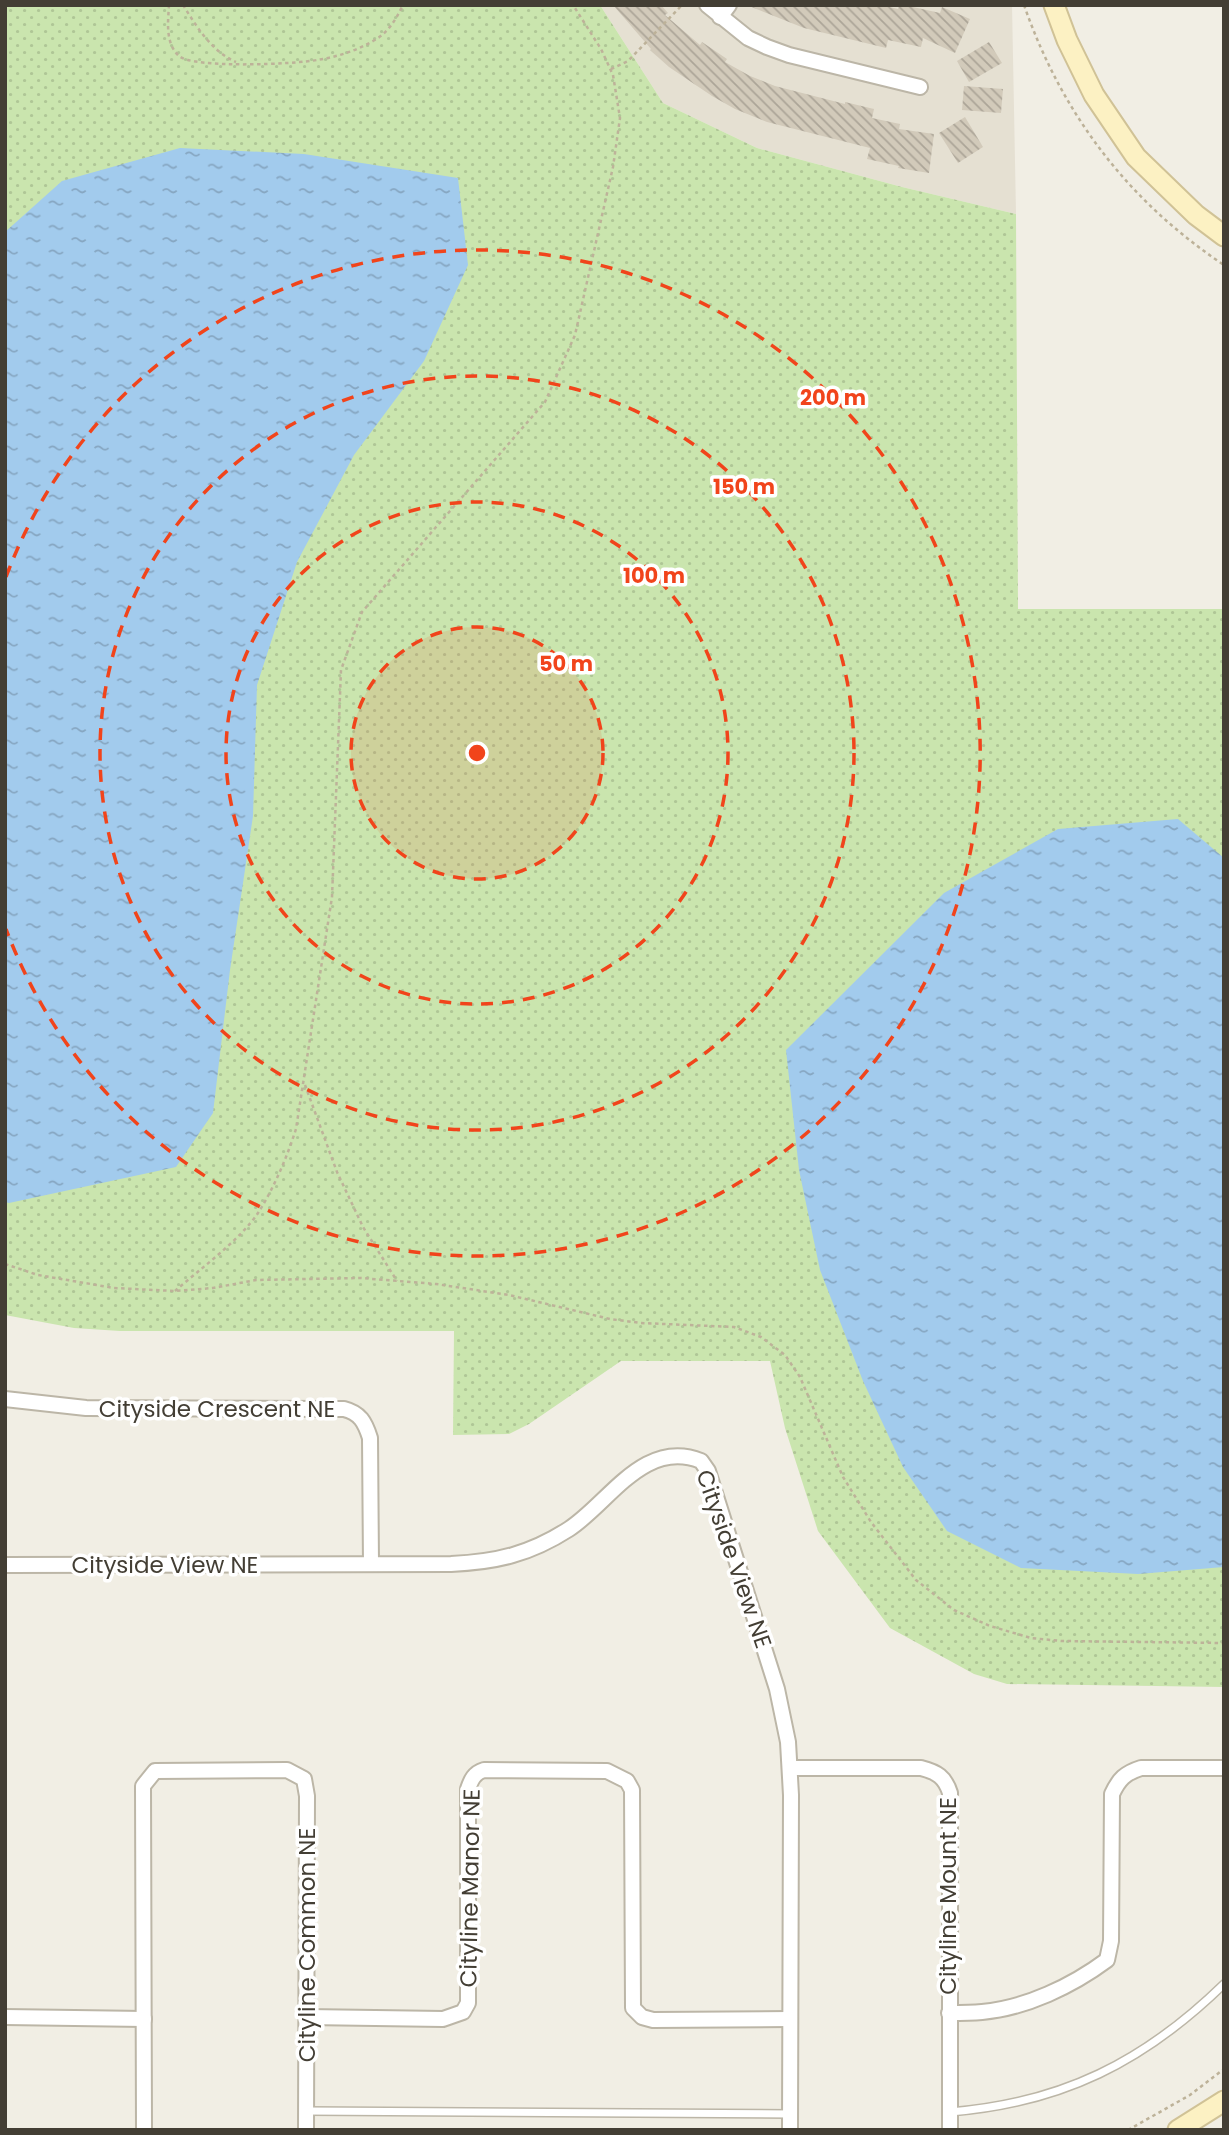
<svg xmlns="http://www.w3.org/2000/svg" width="1229" height="2135" viewBox="0 0 1229 2135" font-family="Poppins,sans-serif">
	<style>
		.residential { fill: #e5e0d2 }
		.park { fill: url(#park-dots) }
		.water { fill: url(#water-ripples) }
		.building { fill: url(#building-back-hatch) }
		.lines { fill: none; stroke-linecap: round; stroke-linejoin: round }
		.lane-casing { stroke: #bcb6a7; stroke-width: 10 }
		.street-casing { stroke: #bcb6a7; stroke-width: 18 }
		.secondary-casing { stroke: #d0c296; stroke-width: 23 }
		.path { stroke: #bdb299; stroke-width: 2.5; stroke-dasharray: 3.5 3.5; stroke-linecap: butt }
		.lane { stroke: #fff; stroke-width: 7 }
		.street { stroke: #fff; stroke-width: 14 }
		.secondary { stroke: #fcf1c3; stroke-width: 19 }
		.ring { fill: none; stroke: #f1441b; stroke-width: 3.5; stroke-dasharray: 12 9 }
		.labels { text-anchor: middle; dominant-baseline: central; stroke-width: 7; stroke-linejoin: round; paint-order: stroke }
		.street-label { font-size: 23px; fill: #433e34; stroke: #fff }
		.centre { fill: #f1441b; stroke: #fff; stroke-width: 3.5 }
		.ring-label { font-size: 21px; text-anchor: middle; font-weight: bold; fill: #f1441b; stroke: #fff; stroke-width: 7; stroke-linejoin: round; paint-order: stroke }
	</style>
	<defs>
		<pattern id="park-dots" width="8" height="8" patternUnits="userSpaceOnUse" patternTransform="scale(1.75)"><rect width="8" height="8" fill="#cae5ae"/><path d="M2 2h.1M6 6h.1" fill="none" stroke="#afc696" stroke-width="1.8" stroke-linecap="round"/></pattern>
		<pattern id="water-ripples" width="26" height="14" patternUnits="userSpaceOnUse" patternTransform="scale(1.75)"><rect width="26" height="14" fill="#a2cbed"/><path d="M2 4q2-2 4 0t4 0M15 11q2-2 4 0t4 0" fill="none" stroke="#86a6c1"/></pattern>
		<pattern id="building-back-hatch" width="6" height="6" patternUnits="userSpaceOnUse" patternTransform="scale(1.75)"><rect width="6" height="6" fill="#d2caba"/><path d="M-1 5l2 2M0 0l6 6M5-1l2 2" fill="none" stroke="#aca598"/></pattern>
	</defs>
	<rect width="100%" height="100%" fill="#f1eee4"/>
	<polygon class="residential" points="600,5 1012,5 1016,214 902,187 757,148 663,103"/>
	<polygon class="park" points="5,5 600,5 663,103 757,148 902,187 1016,214 1018,609 1224,609 1224,1687 1007,1684 974,1674 890,1628 818,1531 785,1428 770,1361 621,1361 529,1424 509,1434 453,1435 454,1331 120,1331 74,1328 5,1315"/>
	<g class="water">
		<polygon points="180,148 304,154 458,178 468,265 424,361 354,455 297,562 257,685 253,816 230,970 213,1113 176,1167 9,1203 5,1202 5,232 62,181"/>
		<polygon points="1178,819 1224,858 1224,1567 1138,1574 1021,1568 947,1531 903,1467 863,1381 820,1270 799,1170 786,1050 944,893 1058,829"/>
	</g>
	<g class="building">
		<polygon points="613,5 661,5 668,13 665,15 700,45 702,42 727,59 725,62 750,76 775,86 845,104 845,102 874,109 872,118 900,124 899,129 934,134 929,173 898,168 899,166 867,159 870,148 767,122 735,109 712,96 669,67 650,50 651,49"/>
		<polygon points="881,5 898,9 899,5 904,5 940,13 942,7 970,19 955,53 923,38 921,47 888,40 886,48 804,28 749,6"/>
		<polygon points="989,42 1002,63 969,82 957,61"/>
		<polygon points="964,86 1003,89 1001,113 962,110"/>
		<polygon points="965,117 983,147 958,163 939,133"/>
	</g>
	<g class="lines">
		<g class="lane-casing">
			<g id="lane">
				<polyline points="306,2111 790,2114"/>
				<path d="M950,2112c112,-9 194,-50 274,-128"/>
			</g>
		</g>
		<g class="street-casing">
			<g id="street">
				<polyline points="707,5 748,38 767,47 789,55 920,87"/>
				<polyline points="720,17 729,5"/>
				<path d="M5,1399l81,9 258,1c16,4 21,13 26,29l1,126"/>
				<path d="M5,1565l446,-1c46,-2 79,-10 118,-35 40,-26 75,-91 132,-68l7,10 69,218 11,53 3,53 -1,335"/>
				<path d="M790,1768h131c16,4 24,9 29,25v337"/>
				<path d="M949,2013c11,0 22,0 33,-1 44,-4 90,-26 125,-52l4,-19 1,-147c7,-15 13,-21 29,-26h83"/>
				<polyline points="5,2017 144,2019"/>
				<path d="M307,2017l136,2 20,-7 5,-9v-214c3,-9 6,-16 16,-19l123,1 20,10 5,9 1,218 9,9 11,3 137,-1"/>
				<polyline points="144,2130 143,1786 155,1771 287,1770 304,1779 307,1796 306,2130"/>
			</g>
		</g>
		<g class="secondary-casing">
			<g id="secondary">
				<polyline points="1054,5 1067,40 1094,95 1136,157 1196,215 1224,236"/>
				<polyline points="1178,2130 1224,2101"/>
			</g>
		</g>
		<g class="path">
			<path d="M169,5c-1,17 -4,38 10,51 15,13 116,8 138,4 19,-3 39,-9 56,-19 15,-8 22,-20 30,-36"/>
			<path d="M183,5c14,22 28,46 53,57"/>
			<path d="M1024,5c38,109 104,196 200,260"/>
			<polyline points="611,69 628,61 682,5"/>
			<polyline points="305,1085 337,1172 363,1227 397,1281"/>
			<polyline points="5,1264 38,1275 114,1288 175,1291 213,1288 256,1280 361,1278 436,1284 509,1295 610,1319 641,1323 734,1327 761,1337 785,1355 800,1377 843,1477 871,1522 916,1580 954,1610 990,1626 1031,1638 1061,1641 1224,1643"/>
			<path d="M175,1291c25,-22 65,-51 83,-78 16,-25 29,-56 38,-84l36,-232 9,-227 21,-58 183,-210 30,-67 38,-168 7,-49 -7,-43 -12,-26 -28,-44"/>
			<polyline points="1128,2130 1190,2095 1224,2069"/>
		</g>
		<use href="#lane" class="lane"/>
		<use href="#street" class="street"/>
		<use href="#secondary" class="secondary"/>
	</g>
	<circle cx="477" cy="753" r="126" fill="#f1441b" fill-opacity=".12"/>
	<g class="ring">
		<circle cx="477" cy="753" r="126"/>
		<circle cx="477" cy="753" r="251"/>
		<circle cx="477" cy="753" r="377"/>
		<path d="M6 577A503 503 0 1 1 6 929"/>
	</g>
	<g class="labels">
		<g class="street-label">
			<text x="217" y="1409">Cityside Crescent NE</text>
			<text transform="translate(734 1559) rotate(71)">Cityside View NE</text>
			<text x="165" y="1565">Cityside View NE</text>
			<text transform="translate(470 1888) rotate(-89)">Cityline Manor NE</text>
			<text transform="translate(948 1896) rotate(-90)">Cityline Mount NE</text>
			<text transform="translate(307 1945) rotate(-90)">Cityline Common NE</text>
		</g>
	</g>
	<circle cx="477" cy="753" r="10" class="centre"/>
	<g class="ring-label">
		<text x="833" y="405">200 m</text>
		<text x="744" y="494">150 m</text>
		<text x="654" y="583">100 m</text>
		<text x="566" y="671">50 m</text>
	</g>
	<rect width="1229" height="2135" fill="none" stroke="#433e34" stroke-width="14"/>
</svg>
